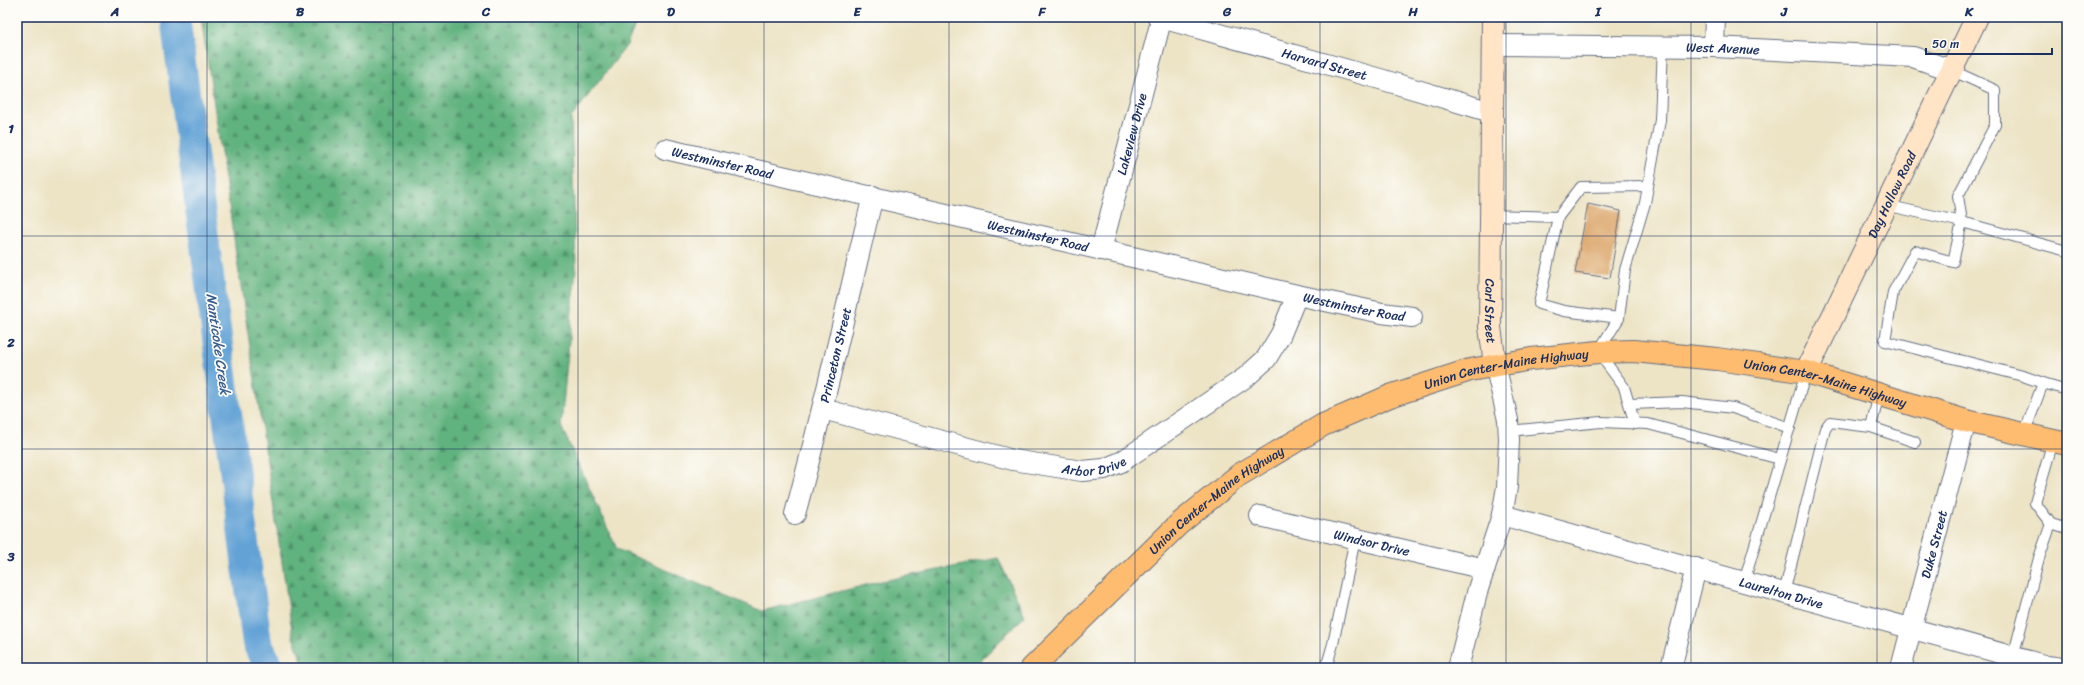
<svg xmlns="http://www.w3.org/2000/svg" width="2084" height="685" viewBox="0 0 2084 685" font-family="Sriracha,sans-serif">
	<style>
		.forest { fill: url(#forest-firs); stroke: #3e706e }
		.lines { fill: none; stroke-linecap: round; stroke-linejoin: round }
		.river { stroke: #62a2d5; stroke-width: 30 }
		.building { fill: #d99f5e }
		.lane-casing { stroke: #646e82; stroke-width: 12 }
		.street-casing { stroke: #646e82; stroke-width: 22 }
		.secondary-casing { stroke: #646e82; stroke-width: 24 }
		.primary-casing { stroke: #646e82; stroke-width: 24 }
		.lane { stroke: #fff; stroke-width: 10 }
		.street { stroke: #fff; stroke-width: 20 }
		.secondary { stroke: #ffe4c6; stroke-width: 22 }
		.primary { stroke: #febc70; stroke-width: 22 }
		.grid { fill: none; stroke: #1b2f5e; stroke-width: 1; stroke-opacity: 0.55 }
		.labels { text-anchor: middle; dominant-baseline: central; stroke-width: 3.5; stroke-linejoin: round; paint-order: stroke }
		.street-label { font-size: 13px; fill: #1b2f5e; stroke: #fdfcf7 }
		.water-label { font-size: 14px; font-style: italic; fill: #375d8e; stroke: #fdfcf7 }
		.neatline { fill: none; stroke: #1b2f5e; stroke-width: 1.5 }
		.grid-label { font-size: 13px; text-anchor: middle; font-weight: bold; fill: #1b2f5e }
	</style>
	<defs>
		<pattern id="forest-firs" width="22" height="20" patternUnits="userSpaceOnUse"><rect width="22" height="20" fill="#60b27e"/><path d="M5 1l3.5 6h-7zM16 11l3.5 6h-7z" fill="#4e916a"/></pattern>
	</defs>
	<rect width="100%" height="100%" fill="#fdfcf7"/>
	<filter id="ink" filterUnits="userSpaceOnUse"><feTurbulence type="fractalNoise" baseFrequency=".025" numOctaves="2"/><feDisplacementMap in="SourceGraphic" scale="8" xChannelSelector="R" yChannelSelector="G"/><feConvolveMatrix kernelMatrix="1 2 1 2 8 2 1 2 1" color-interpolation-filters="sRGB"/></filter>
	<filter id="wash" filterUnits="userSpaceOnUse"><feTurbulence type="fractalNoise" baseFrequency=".012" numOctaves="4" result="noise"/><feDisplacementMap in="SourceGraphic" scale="16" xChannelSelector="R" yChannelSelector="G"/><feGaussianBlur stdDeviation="0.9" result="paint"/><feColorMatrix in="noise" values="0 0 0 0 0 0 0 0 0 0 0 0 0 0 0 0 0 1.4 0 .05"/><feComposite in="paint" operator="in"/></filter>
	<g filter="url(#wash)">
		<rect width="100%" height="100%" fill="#ede4c6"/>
		<polygon class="forest" points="201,17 638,17 627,45 571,118 576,268 561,426 617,549 762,611 882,581 998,558 1025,616 973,668 305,668 293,637"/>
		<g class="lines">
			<polyline class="river" points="175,17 257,643 269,668"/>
		</g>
		<g id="blocks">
			<polygon class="building" points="1588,204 1621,211 1610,278 1575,273"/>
		</g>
	</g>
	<g filter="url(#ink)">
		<use href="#blocks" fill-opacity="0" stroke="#646e82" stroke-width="1"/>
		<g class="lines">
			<g class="lane-casing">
				<g id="lane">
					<polyline points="1951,70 1995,90 1995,125 1958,196 1962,222 2067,251"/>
					<polyline points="1885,205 1962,222 1953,262 1915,251 1893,292 1885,341 2023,376 2043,383 2024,434"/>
					<polyline points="1490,215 1558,217 1581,187 1648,186"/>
					<polyline points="1558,217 1539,304 1564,311 1619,318"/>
					<polyline points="2043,383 2067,390"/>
					<polyline points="1630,404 1682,402 1733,408 1790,428"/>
					<polyline points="1635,424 1624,387 1598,352 1619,318 1625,270 1645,203 1660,120 1663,46"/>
					<polyline points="1871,427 1915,442"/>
					<polyline points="1509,431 1601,422 1648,424 1780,459"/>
					<polyline points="2053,441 2035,503 2051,524 2067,529"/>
					<polyline points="1744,582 1806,372"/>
					<polyline points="1784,593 1825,429 1830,422 1871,427 1879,394"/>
					<polyline points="2013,657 2039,558 2051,524"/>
					<polyline points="1326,668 1333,644 1355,539"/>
				</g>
			</g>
			<g class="street-casing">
				<g id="street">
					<path id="s1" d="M1158,17l222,62 111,33"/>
					<path id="s2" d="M1492,45l222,2 199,10 38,13"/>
					<polyline points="1714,47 1715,17"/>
					<path id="s3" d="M665,149l632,146 85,18 30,4"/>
					<path id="s4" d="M1101,250l61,-233"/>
					<path id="s5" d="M823,409l190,51 69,11 22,-2 17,-7 125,-85 20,-18 15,-25 16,-39"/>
					<path id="s6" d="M795,514c29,-106 52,-212 78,-318"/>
					<path id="s7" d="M1502,515l545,151 15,2"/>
					<path id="s8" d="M1260,516l225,53"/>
					<polyline points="1458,668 1478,589 1502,515 1507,487 1509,439 1508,420 1495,364"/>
					<polyline points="1671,668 1696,568"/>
					<path id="s9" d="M1901,668l65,-247"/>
				</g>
			</g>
			<g class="secondary-casing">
				<g id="secondary">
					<path id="s10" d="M1493,17l-3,310 5,37"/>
					<path id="s11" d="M1806,372l171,-355"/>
				</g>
			</g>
			<g class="primary-casing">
				<g id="primary">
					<path id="s12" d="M1032,668l147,-144 60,-49 84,-50 67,-29 80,-26 61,-11 67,-7 35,-1 84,8 89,13 160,49 101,23"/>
				</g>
			</g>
			<use href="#lane" class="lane"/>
			<use href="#street" class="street"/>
			<use href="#secondary" class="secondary"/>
			<use href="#primary" class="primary"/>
		</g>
	</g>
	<path class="grid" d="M207,17v651M393,17v651M578,17v651M764,17v651M949,17v651M1135,17v651M1320,17v651M1506,17v651M1691,17v651M1877,17v651M17,236h2050M17,449h2050"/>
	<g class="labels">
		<g class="street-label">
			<text stroke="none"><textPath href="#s2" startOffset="231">West Avenue</textPath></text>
			<text stroke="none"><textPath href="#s1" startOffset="173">Harvard Street</textPath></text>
			<text stroke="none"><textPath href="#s4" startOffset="120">Lakeview Drive</textPath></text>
			<text stroke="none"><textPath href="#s3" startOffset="59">Westminster Road</textPath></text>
			<text stroke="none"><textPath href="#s11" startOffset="197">Day Hollow Road</textPath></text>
			<text stroke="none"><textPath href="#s3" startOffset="383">Westminster Road</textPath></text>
			<text stroke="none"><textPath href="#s3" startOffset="707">Westminster Road</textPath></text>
			<text stroke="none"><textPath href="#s10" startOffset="294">Carl Street</textPath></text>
			<text stroke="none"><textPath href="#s6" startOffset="164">Princeton Street</textPath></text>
			<text stroke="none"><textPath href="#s12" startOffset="574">Union Center-Maine Highway</textPath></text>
			<text stroke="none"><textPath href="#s12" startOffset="898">Union Center-Maine Highway</textPath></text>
			<text stroke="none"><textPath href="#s5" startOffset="279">Arbor Drive</textPath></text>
			<text stroke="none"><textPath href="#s12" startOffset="250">Union Center-Maine Highway</textPath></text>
			<text stroke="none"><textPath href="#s8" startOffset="115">Windsor Drive</textPath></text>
			<text stroke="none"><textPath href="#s9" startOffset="128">Duke Street</textPath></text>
			<text stroke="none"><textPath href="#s7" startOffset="290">Laurelton Drive</textPath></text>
		</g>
		<g class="water-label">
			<text transform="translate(218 344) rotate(82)">Nanticoke Creek</text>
		</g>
	</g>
	<rect width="2084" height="685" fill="none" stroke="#fdfcf7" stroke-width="44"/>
	<path d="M1926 48v6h126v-6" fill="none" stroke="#1b2f5e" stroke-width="2"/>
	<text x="1932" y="48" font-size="12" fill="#1b2f5e" stroke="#fdfcf7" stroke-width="3" paint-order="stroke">50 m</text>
	<rect x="22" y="22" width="2040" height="641" class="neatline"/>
	<g class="grid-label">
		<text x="115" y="16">A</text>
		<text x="300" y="16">B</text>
		<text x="486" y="16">C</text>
		<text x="671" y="16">D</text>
		<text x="857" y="16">E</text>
		<text x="1042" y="16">F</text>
		<text x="1227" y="16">G</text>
		<text x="1413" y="16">H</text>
		<text x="1598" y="16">I</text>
		<text x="1784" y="16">J</text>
		<text x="1969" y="16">K</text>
		<text x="11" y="133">1</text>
		<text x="11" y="347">2</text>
		<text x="11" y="561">3</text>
	</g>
</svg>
